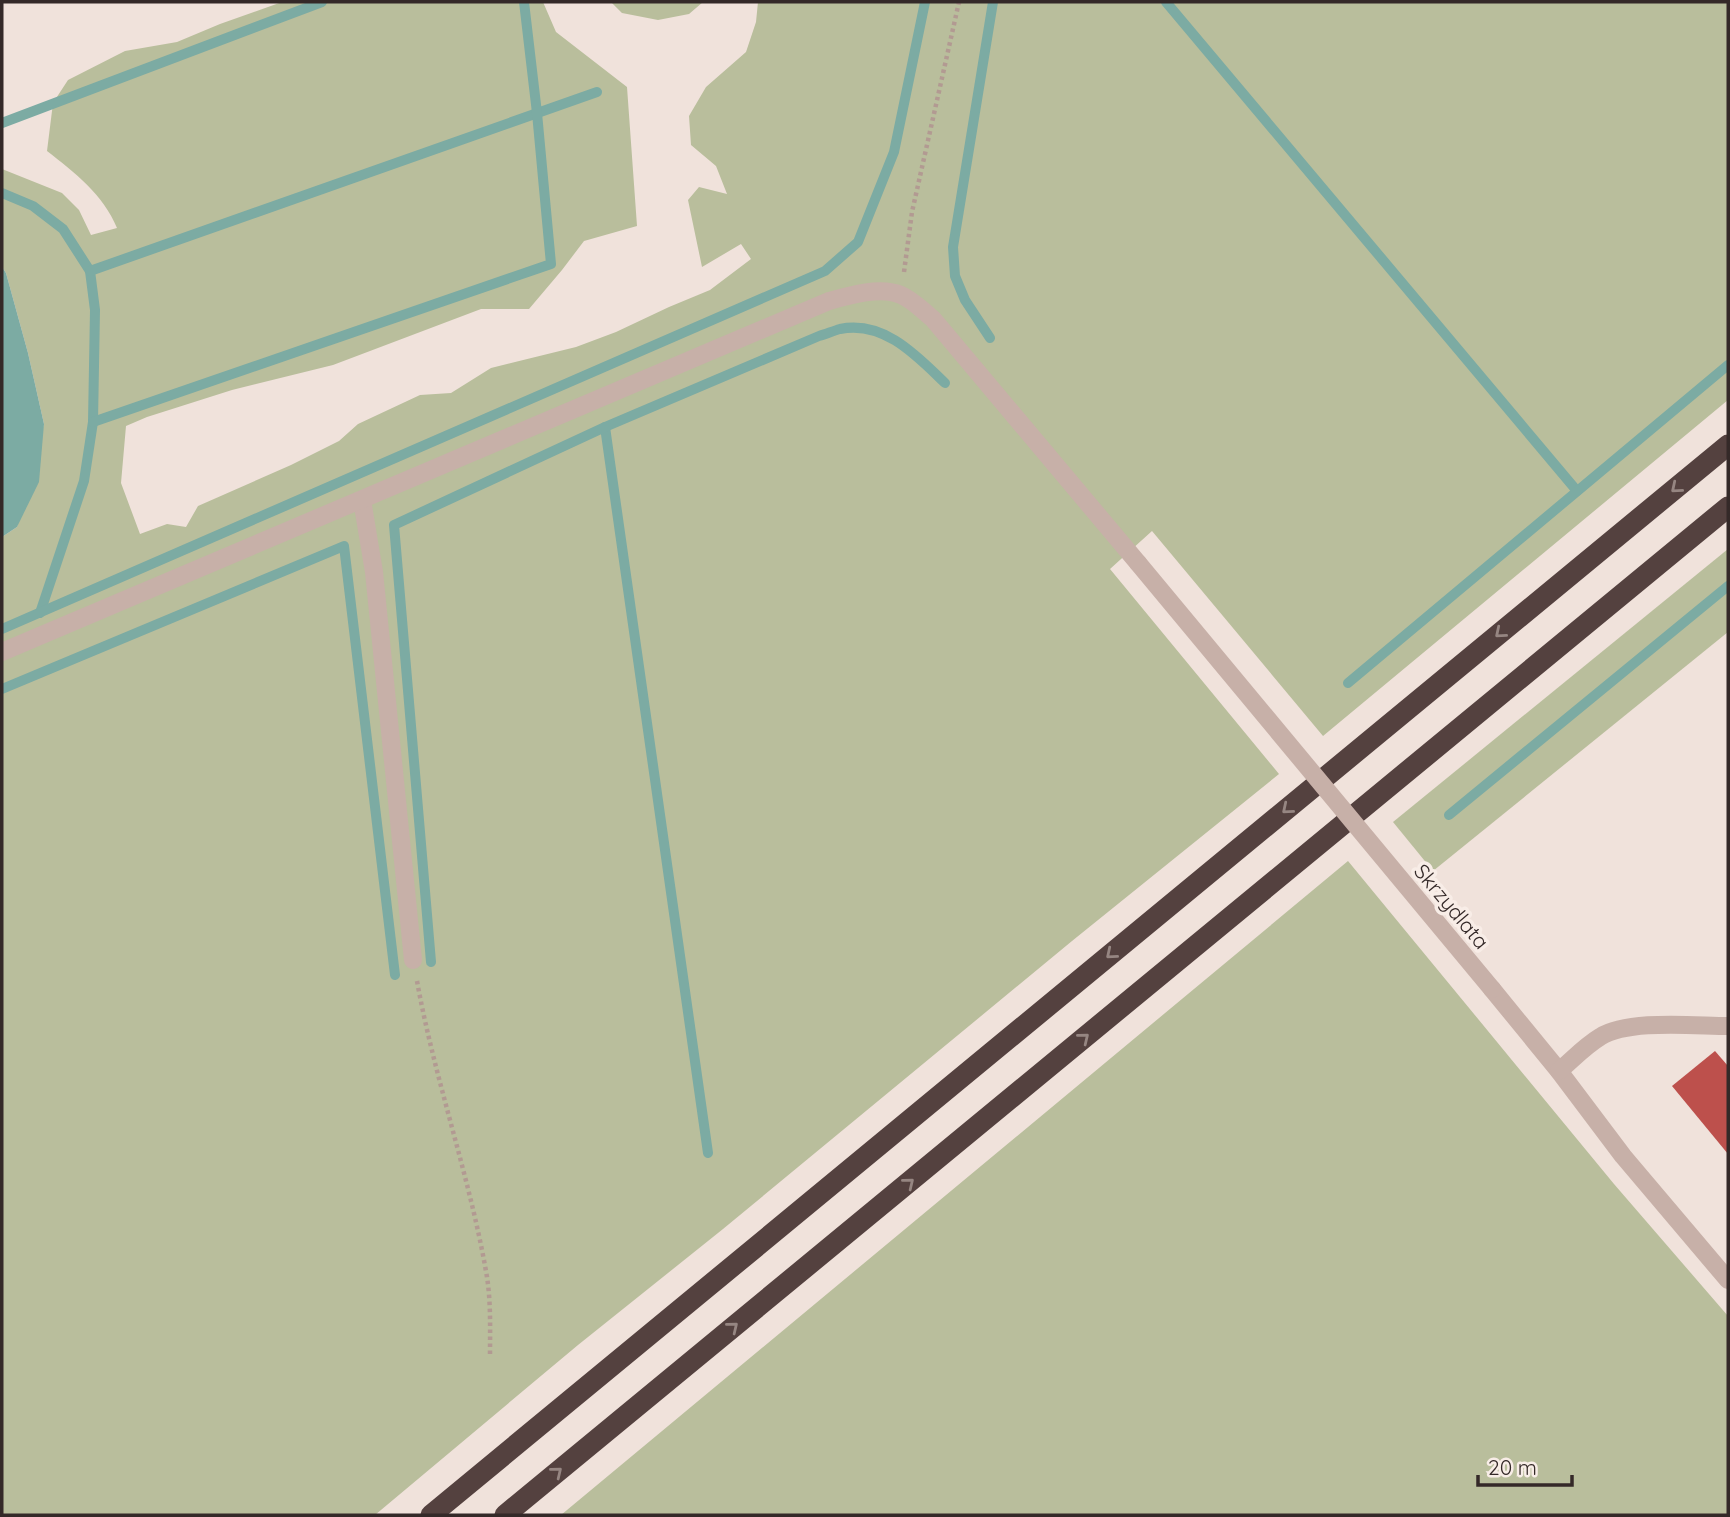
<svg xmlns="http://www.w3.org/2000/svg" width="1730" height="1517" viewBox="0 0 1730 1517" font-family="Quicksand,sans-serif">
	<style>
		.green { fill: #b9be9c }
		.water { fill: #7caba3 }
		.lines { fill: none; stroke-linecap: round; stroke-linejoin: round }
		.stream { stroke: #7caba3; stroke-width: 10 }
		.building { fill: #bd504c }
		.path { stroke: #b29a92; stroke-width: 4.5; stroke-dasharray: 3.5 3.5; stroke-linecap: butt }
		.lane { stroke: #c7b0a8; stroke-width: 18 }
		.street { stroke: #c7b0a8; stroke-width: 18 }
		.highway { stroke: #54413f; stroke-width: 21 }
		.street-bridge { stroke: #c7b0a8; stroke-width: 18 }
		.oneway { stroke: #968682 }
		.labels { text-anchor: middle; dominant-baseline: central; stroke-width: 7; stroke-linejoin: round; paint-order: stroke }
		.street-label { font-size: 21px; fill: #342928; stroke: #f8ede7 }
	</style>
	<rect width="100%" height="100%" fill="#f0e2db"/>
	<g class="green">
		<path d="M282,2h261l13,30 71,55 10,139 -53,15 -22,29 -33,39h-48l-148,56 -101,25 -85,27 -21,9 -5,57 19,51 27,-10 19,3 12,-21 93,-41 48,-24 19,-17 62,-29 31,-2 40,-25 85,-21 40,-15 53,-25 41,-17 41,-31 -10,-15 -39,23 -14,-67 11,-13 28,7 -11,-28 -25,-21 -2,-29 17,-29 40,-35 10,-30 2,-20h970v398l-405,336 -171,-205 -42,38 169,205 -207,167 -349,288 -145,116 -203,170h-373v-978l15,-10 27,-103 -16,-71 -22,-80 -4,-6v-98l60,24 17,17 12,25 26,-7c-14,-34 -42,-55 -70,-77l6,-48 15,-23 57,-29 52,-9 43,-18z"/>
		<polygon points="611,2 610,2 703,2 689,14 658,20 622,13"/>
		<polygon points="1728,549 1728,632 1433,871 1393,822"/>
		<polygon points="1348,861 1614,1184 1728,1316 1728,1515 561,1515"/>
	</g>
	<polygon class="water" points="2,267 6,273 28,353 44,424 39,482 17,527 2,537"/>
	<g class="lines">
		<g class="stream">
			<polyline points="1166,2 1577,491"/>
			<polyline points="2,123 322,2"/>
			<polyline points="2,193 33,206 63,229 90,271 95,310 93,422 84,481 40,613"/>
			<polyline points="90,271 597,92"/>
			<polyline points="990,338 965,300 955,276 953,247 993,2"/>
			<polyline points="93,422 551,264 537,113 524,2"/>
			<polyline points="605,427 708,1153"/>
			<polyline points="2,629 825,271 858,242 894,152 925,2"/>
			<polyline points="1348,683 1728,365"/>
			<polyline points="2,689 344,546 395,975"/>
			<polyline points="1449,815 1728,586"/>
			<path d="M431,962l-37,-437 211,-98 214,-91c7,-2 14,-5 21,-7 44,-9 77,27 105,54"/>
		</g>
	</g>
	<polygon class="building" points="1715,1051 1728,1066 1728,1154 1672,1086"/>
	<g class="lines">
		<g class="path">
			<polyline points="904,272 912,212 959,2"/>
			<path d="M417,981c18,100 53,196 70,296 4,26 3,53 3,80"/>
		</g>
		<polyline class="lane" points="362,500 374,572 413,960"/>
		<g class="street">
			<path d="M2,652l827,-351c21,-6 52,-15 72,-6 12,5 22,16 32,24l205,244"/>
			<polyline points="1492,989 1559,1071 1623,1156 1728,1280"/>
			<path d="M1559,1071c13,-11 26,-25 41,-34 28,-18 95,-11 128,-11"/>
		</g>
		<g class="highway">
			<polyline points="431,1515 1728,445"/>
			<polyline points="505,1515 1728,507"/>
		</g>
		<polyline class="street-bridge" points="1138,563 1492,989"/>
	</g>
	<defs><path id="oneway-chevron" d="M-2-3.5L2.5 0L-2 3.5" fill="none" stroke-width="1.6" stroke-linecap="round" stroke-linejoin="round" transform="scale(1.75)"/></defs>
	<g class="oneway">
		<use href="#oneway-chevron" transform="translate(1676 488) rotate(140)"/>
		<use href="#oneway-chevron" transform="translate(1500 633) rotate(140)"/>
		<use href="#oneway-chevron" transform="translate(1287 809) rotate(140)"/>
		<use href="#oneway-chevron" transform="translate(1111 954) rotate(140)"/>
		<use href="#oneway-chevron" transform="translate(1084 1038) rotate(-39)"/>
		<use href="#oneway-chevron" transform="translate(909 1183) rotate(-39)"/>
		<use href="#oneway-chevron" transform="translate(733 1327) rotate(-39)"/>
		<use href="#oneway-chevron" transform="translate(557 1472) rotate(-39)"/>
	</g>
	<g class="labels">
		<g class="street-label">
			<text transform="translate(1452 906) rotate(50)">Skrzydlata</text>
		</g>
	</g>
	<rect width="1730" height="1517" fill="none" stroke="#342928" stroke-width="7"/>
	<path d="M1478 1475v10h94v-10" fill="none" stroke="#342928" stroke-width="3.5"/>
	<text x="1488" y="1475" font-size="21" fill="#342928" stroke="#f8ede7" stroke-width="5" paint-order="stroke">20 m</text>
</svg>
